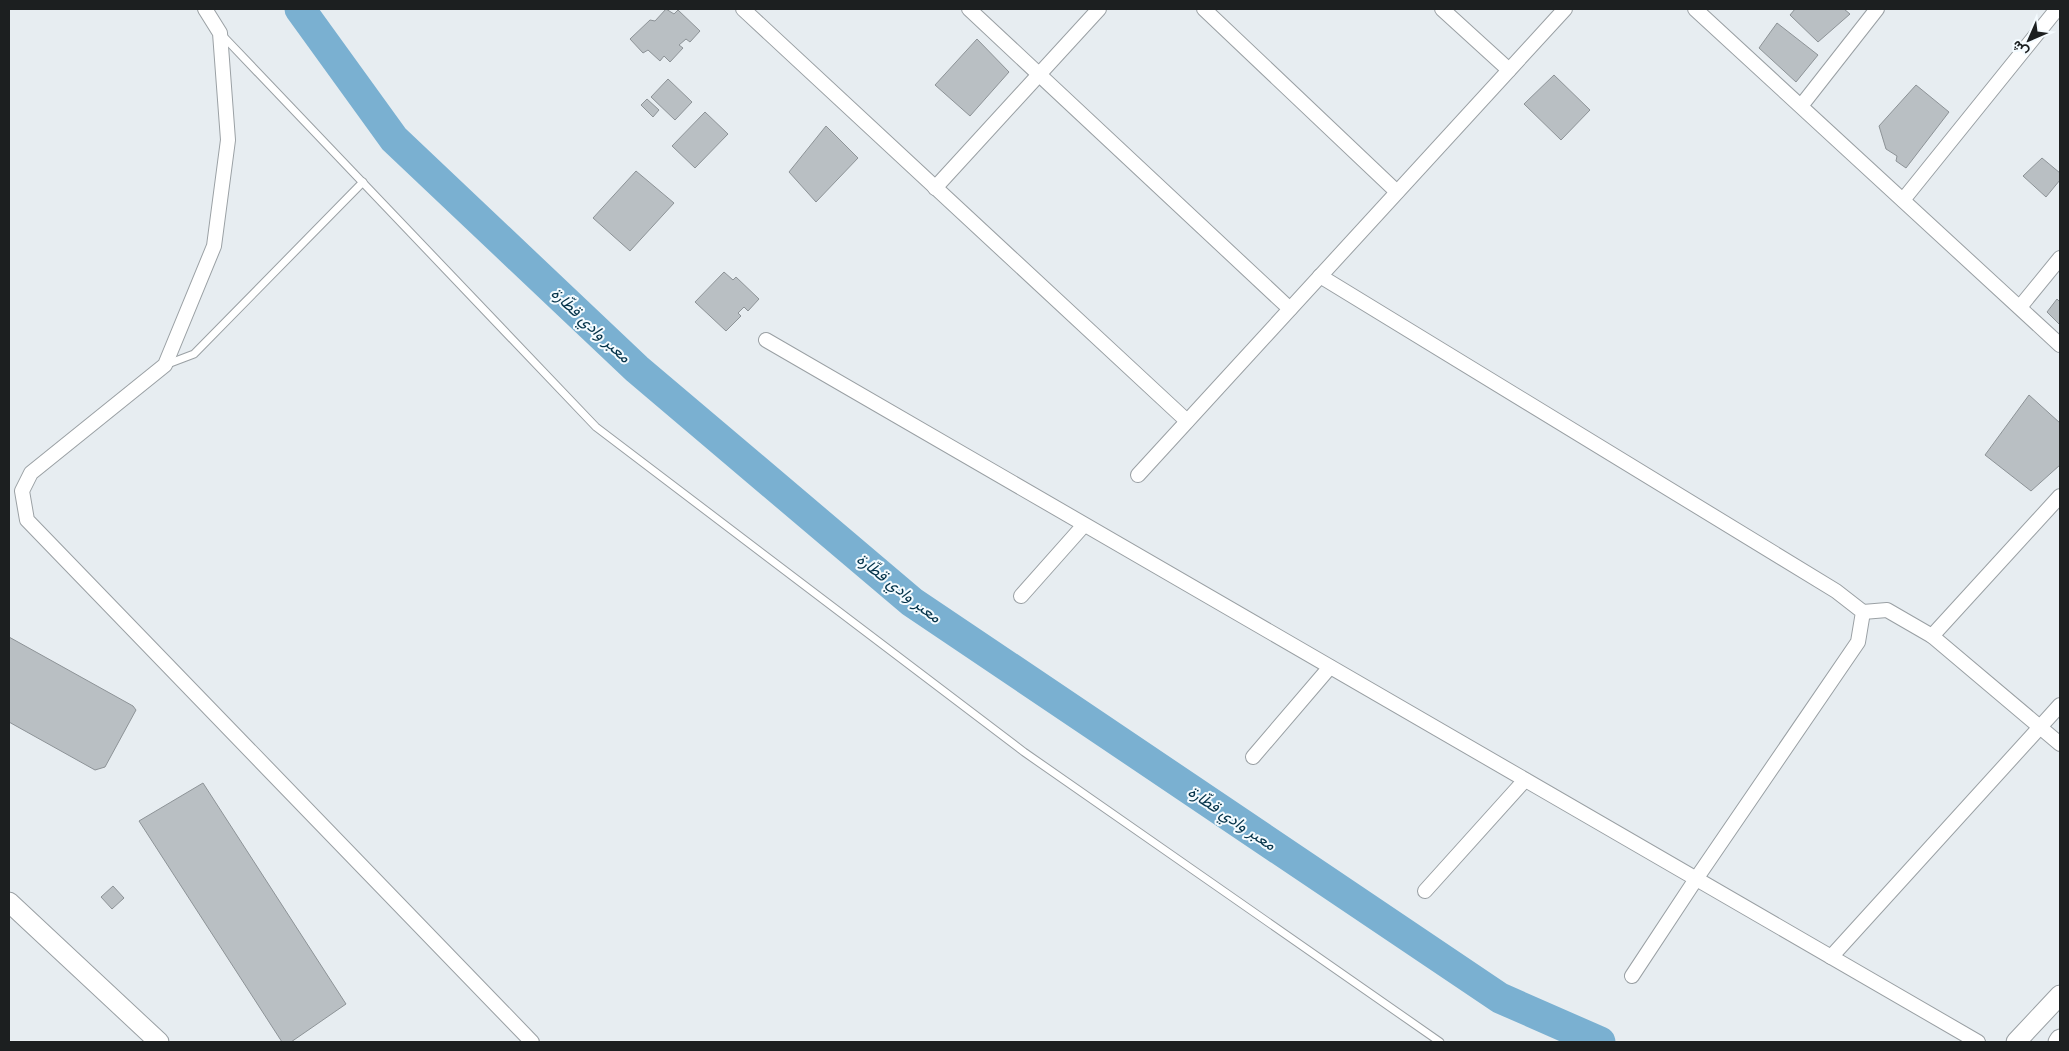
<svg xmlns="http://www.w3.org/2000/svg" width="2069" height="1051" viewBox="0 0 2069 1051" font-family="Montserrat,Vazirmatn,sans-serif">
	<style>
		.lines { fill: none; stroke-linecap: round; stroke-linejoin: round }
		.river { stroke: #7ab0d1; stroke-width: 31 }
		.building { fill: #b9bfc3; stroke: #8d9397 }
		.lane-casing { stroke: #9aa0a4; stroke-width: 9 }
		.street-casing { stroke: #9aa0a4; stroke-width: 16 }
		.secondary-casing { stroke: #9aa0a4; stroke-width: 21 }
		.lane { stroke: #fff; stroke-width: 7 }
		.street { stroke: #fff; stroke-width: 14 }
		.secondary { stroke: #fff; stroke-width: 19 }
		.labels { text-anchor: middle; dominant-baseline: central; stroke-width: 4; stroke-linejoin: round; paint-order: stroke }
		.water-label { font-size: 16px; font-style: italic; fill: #04334a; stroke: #f4fbff }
	</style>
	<rect width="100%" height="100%" fill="#e7edf1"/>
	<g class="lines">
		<polyline class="river" points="300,9 394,139 637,369 912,602 1500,998 1600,1042"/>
	</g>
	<g class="building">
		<polygon points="666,9 674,14 678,10 700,31 690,42 686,39 679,45 683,48 670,62 664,56 660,61 648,50 643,53 630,39 650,20 655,21"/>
		<polygon points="1795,9 1844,9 1850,14 1818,42 1790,15"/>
		<polygon points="1777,23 1818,55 1796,82 1759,48"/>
		<polygon points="977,39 1009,72 970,116 935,85"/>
		<polygon points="1554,75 1590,110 1561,140 1524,104"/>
		<polygon points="668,79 692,102 675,120 651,97"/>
		<polygon points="1916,85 1949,112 1906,168 1896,161 1897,156 1886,149 1879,126"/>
		<polygon points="647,99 659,110 653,117 641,105"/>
		<polygon points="705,112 728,134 695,168 672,146"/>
		<polygon points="826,126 858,158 816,202 789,172"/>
		<polygon points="2042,158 2060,173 2060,180 2046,197 2023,176"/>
		<polygon points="636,171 674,203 630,251 593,218"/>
		<polygon points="724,272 733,280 736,277 759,299 748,311 744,307 738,313 741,316 726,331 695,302"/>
		<polygon points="2057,299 2060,302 2060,325 2047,312"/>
		<polygon points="2029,395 2060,423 2060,465 2031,491 1985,455"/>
		<polygon points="9,637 133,706 136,710 105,767 95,770 9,722"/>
		<polygon points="203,783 346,1004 291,1042 282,1042 139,821"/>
		<polygon points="113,886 124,898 112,909 101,897"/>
	</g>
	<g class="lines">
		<g class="lane-casing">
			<g id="lane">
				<polyline points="222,35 596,427 1024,752 1440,1042"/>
				<polyline points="165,365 194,354 363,182"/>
			</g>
		</g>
		<g class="street-casing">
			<g id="street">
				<polyline points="205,9 220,33 228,140 214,246 165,365 31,473 22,491 27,520 532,1042"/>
				<polyline points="743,9 1187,421"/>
				<polyline points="969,9 1290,309"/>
				<polyline points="1204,9 1397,192"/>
				<polyline points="1442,9 1509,70"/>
				<polyline points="1695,9 2060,345"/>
				<polyline points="1801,106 1877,9"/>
				<polyline points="935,188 1099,9"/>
				<polyline points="1903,200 2057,9"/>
				<polyline points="1320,276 1836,591 1863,612 1858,642 1696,879 1632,976"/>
				<polyline points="2020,307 2060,258"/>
				<polyline points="766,340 1978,1042"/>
				<polyline points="1138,475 1565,9"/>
				<polyline points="1021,596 1084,525"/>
				<polyline points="1863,612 1887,610 1932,636 2060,744"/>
				<polyline points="1932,636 2060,496"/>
				<polyline points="1253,757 1330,667"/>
				<polyline points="1425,891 1525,780"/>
				<polyline points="1831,957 2060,705"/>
			</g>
		</g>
		<g class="secondary-casing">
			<g id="secondary">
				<polyline points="9,902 159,1042"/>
				<polyline points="2016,1042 2060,995"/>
				<polyline points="2058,1042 2060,1039"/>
			</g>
		</g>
		<use href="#lane" class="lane"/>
		<use href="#street" class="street"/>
		<use href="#secondary" class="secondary"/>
	</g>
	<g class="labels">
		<g class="water-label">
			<text transform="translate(591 325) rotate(43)">معبر وادي قطّارة</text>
			<text transform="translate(899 588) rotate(38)">معبر وادي قطّارة</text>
			<text transform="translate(1232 818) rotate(34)">معبر وادي قطّارة</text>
		</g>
	</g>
	<rect width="2069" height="1051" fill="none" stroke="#1c1f20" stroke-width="20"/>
	<g transform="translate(2029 40) rotate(225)" stroke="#f4fbff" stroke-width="4" paint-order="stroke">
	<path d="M0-4L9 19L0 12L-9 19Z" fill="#1c1f20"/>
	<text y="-8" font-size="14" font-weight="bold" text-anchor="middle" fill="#1c1f20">ش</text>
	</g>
</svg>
